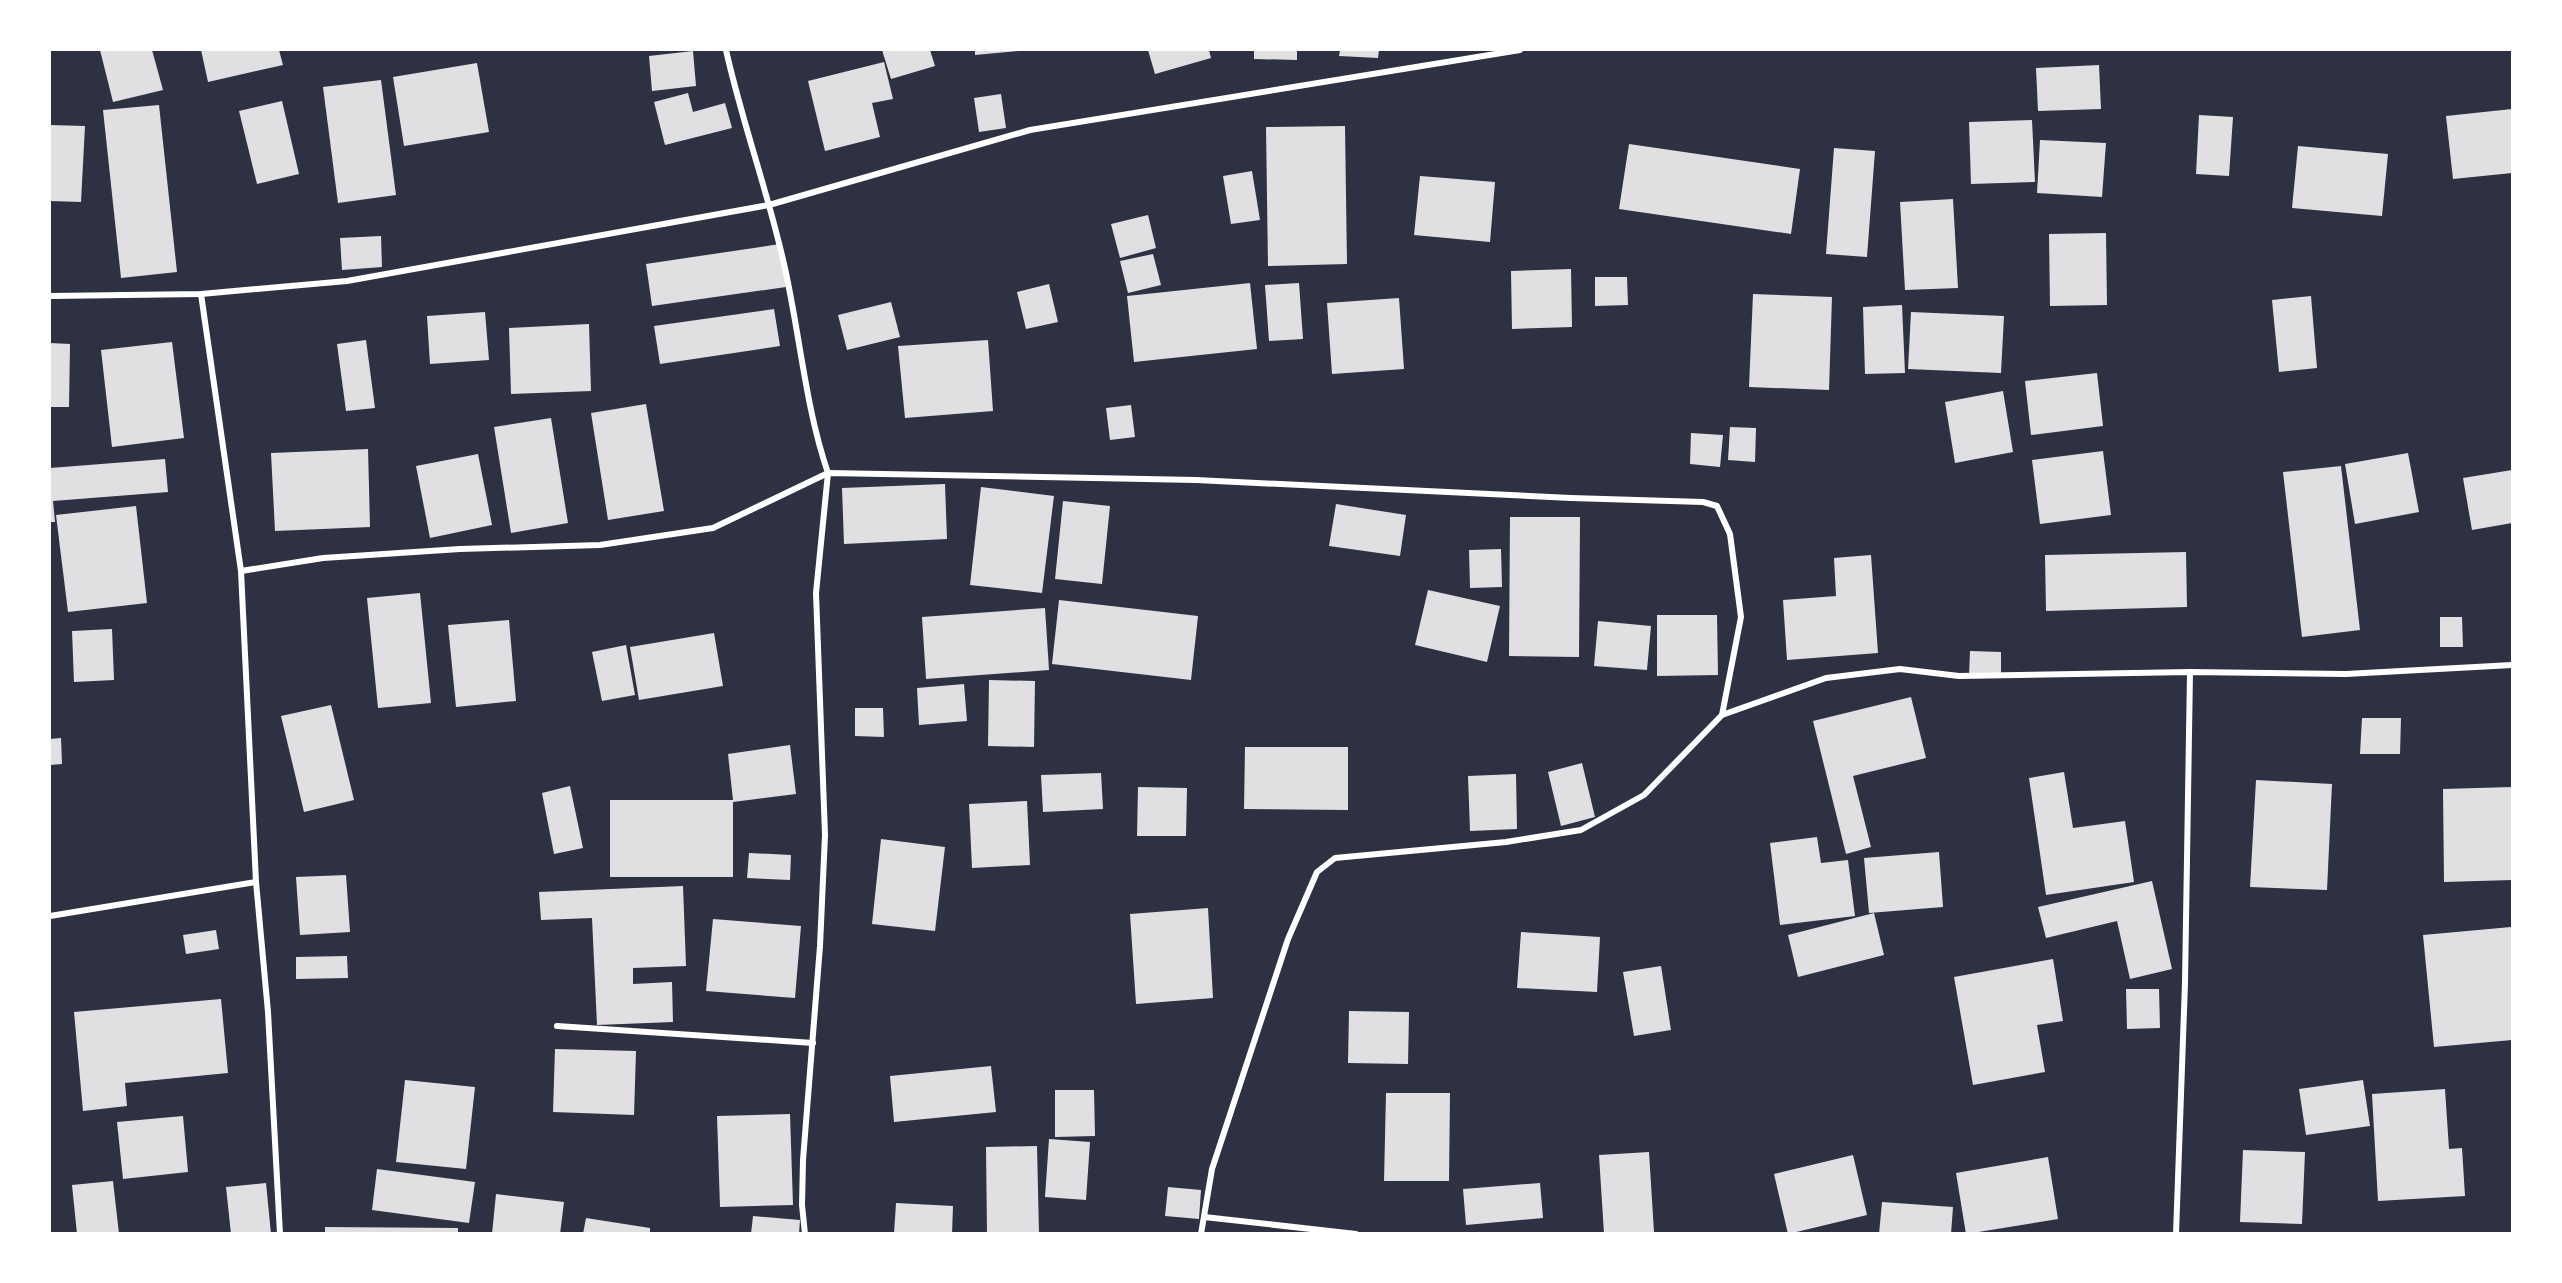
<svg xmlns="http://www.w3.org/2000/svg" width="2562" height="1283" viewBox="0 0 2562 1283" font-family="Mulish,sans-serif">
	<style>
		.building { fill: #e0e0e3 }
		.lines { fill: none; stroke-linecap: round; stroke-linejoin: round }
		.minor { stroke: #fff; stroke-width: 6 }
	</style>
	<rect width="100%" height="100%" fill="#2d3142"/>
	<g class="building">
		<polygon points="100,50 152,50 163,90 113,102"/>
		<polygon points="201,50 279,50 283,65 208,82"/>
		<polygon points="882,50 930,50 935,66 891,79"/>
		<polygon points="975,50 1018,50 1018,51 975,55"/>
		<polygon points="1148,50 1209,50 1211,58 1155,74"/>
		<polygon points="1254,50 1297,50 1297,60 1254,59"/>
		<polygon points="1340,50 1379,50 1378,58 1339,56"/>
		<polygon points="693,51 696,86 652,91 649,56"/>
		<polygon points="884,62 893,99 872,103 880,137 825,151 808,81"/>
		<polygon points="477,63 489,132 404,146 393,77"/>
		<polygon points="2099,65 2101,109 2038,111 2036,68"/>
		<polygon points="381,80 396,195 338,203 323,87"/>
		<polygon points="688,93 693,112 725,103 732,128 665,145 654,102"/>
		<polygon points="1001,94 1006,128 979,132 974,98"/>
		<polygon points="282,101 299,174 257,184 239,111"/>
		<polygon points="159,105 177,272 121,278 103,110"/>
		<polygon points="2512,109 2512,173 2453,179 2446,116"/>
		<polygon points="2199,115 2233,117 2229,176 2196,174"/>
		<polygon points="2032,120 2035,182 1971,184 1969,122"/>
		<polygon points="50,125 85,126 81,202 50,201"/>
		<polygon points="1345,126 1347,264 1268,266 1266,127"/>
		<polygon points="2040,140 2106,143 2102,197 2037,193"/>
		<polygon points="1629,144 1800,169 1791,234 1619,209"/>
		<polygon points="2298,146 2388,154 2382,216 2292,208"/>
		<polygon points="1834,148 1875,151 1867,257 1826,254"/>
		<polygon points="1252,171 1260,220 1231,224 1223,176"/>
		<polygon points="1420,176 1495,182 1490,242 1414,235"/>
		<polygon points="1953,199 1958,288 1905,290 1900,202"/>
		<polygon points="1148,215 1156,248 1120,258 1111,224"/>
		<polygon points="2106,233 2107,305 2050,306 2049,234"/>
		<polygon points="381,236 382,267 342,270 340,238"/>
		<polygon points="780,244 786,287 652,306 646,264"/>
		<polygon points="1153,254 1161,285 1128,293 1120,261"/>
		<polygon points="1571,269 1572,327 1512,329 1511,271"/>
		<polygon points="1595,277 1627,277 1628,305 1595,306"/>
		<polygon points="1250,283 1257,349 1134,362 1127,296"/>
		<polygon points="1299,283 1303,339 1269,341 1265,285"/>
		<polygon points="1049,284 1058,322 1026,329 1017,292"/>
		<polygon points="1753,294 1832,297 1829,390 1749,387"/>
		<polygon points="2311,296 2317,368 2279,372 2272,300"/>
		<polygon points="1399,298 1404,369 1332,374 1327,303"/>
		<polygon points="891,302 900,337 847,350 838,315"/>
		<polygon points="1902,305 1905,373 1865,374 1863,307"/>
		<polygon points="774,309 780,346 660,364 654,326"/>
		<polygon points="485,312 489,360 430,364 427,316"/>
		<polygon points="1911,312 2004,316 2001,373 1908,369"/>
		<polygon points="589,324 591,391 511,394 509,328"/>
		<polygon points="366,340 375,408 346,411 337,344"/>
		<polygon points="988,340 993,411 905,418 898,346"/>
		<polygon points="172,342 184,438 112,447 101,350"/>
		<polygon points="50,343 70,344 69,407 50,407"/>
		<polygon points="2097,373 2103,426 2031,435 2025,381"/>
		<polygon points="2003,391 2013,452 1955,463 1945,402"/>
		<polygon points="646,404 664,511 608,520 591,413"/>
		<polygon points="1131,405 1135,437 1110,440 1106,408"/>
		<polygon points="551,418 568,523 511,533 494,427"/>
		<polygon points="1730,427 1756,428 1755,462 1728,460"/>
		<polygon points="1691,433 1723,435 1720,467 1690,464"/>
		<polygon points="368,449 370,527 275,531 271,453"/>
		<polygon points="2103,451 2111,515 2040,524 2032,460"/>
		<polygon points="2408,453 2419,512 2355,524 2345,464"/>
		<polygon points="478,454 492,525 430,538 416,466"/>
		<polygon points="165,459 168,492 53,501 55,522 50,522 50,468"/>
		<polygon points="2341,466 2360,630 2302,637 2283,472"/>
		<polygon points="2512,470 2512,523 2472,530 2463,478"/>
		<polygon points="945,484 947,539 844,544 842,488"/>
		<polygon points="981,487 1054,496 1042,593 970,585"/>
		<polygon points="1063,501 1110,506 1102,584 1055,579"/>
		<polygon points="1336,504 1406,515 1400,556 1329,546"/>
		<polygon points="136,506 147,603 68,612 56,515"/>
		<polygon points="1510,517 1580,517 1579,657 1509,656"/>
		<polygon points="1501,549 1502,587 1470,588 1469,550"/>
		<polygon points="2186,552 2187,607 2046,611 2045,555"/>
		<polygon points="1871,555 1878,653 1787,660 1783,600 1836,596 1834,558"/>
		<polygon points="1428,590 1500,606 1487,662 1415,645"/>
		<polygon points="420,593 431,703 378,708 367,598"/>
		<polygon points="1059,600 1198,616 1191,680 1052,664"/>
		<polygon points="1045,608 1049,670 926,679 922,617"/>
		<polygon points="1657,615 1717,615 1718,675 1657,676"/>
		<polygon points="2440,617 2462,617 2463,647 2440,647"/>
		<polygon points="509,620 516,701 456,707 448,625"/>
		<polygon points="1598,621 1651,626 1647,670 1594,666"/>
		<polygon points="112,629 114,680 74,682 72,631"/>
		<polygon points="714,633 723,686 639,700 630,647"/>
		<polygon points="626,645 635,695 602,701 592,652"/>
		<polygon points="1970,651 2001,652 2001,677 1969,676"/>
		<polygon points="989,680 1035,681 1034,747 988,746"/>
		<polygon points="964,684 967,721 919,725 917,688"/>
		<polygon points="1911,697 1926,758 1853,776 1871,847 1846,854 1813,721"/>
		<polygon points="331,705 354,800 304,812 281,716"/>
		<polygon points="855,708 883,708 884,737 855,736"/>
		<polygon points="2362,718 2401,718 2400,754 2360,754"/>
		<polygon points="61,738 62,764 50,765 50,739"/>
		<polygon points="790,745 796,794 733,802 733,877 610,877 610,800 733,800 728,754"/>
		<polygon points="1245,747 1348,747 1348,810 1244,809"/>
		<polygon points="1582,763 1595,817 1561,826 1548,772"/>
		<polygon points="2064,772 2073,828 2125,821 2134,882 2046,895 2029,778"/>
		<polygon points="1101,773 1103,809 1043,812 1041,775"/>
		<polygon points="1516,774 1517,829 1470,831 1468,776"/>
		<polygon points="2256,780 2332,784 2327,890 2250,887"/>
		<polygon points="570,786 583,848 554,854 542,793"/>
		<polygon points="1138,787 1187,788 1186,836 1137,836"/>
		<polygon points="2512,787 2512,880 2444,882 2443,789"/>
		<polygon points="1027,801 1030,865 972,868 969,804"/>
		<polygon points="1817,837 1821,863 1848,860 1855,916 1780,925 1770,843"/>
		<polygon points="881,839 945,847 935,931 872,924"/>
		<polygon points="1939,852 1943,907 1869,913 1864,858"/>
		<polygon points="749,853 791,855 790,880 747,878"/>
		<polygon points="346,875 350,932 300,935 296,877"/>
		<polygon points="2152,881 2172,969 2130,979 2117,921 2046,938 2038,907"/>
		<polygon points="683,886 686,966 633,968 633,984 672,982 673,1022 597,1025 592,918 541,920 539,892"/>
		<polygon points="1208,908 1213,998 1136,1004 1130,914"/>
		<polygon points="1874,913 1884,955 1798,977 1788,935"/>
		<polygon points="713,919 801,926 795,998 706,991"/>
		<polygon points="2511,927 2512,1040 2434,1047 2423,935"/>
		<polygon points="216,930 219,949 186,954 183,935"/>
		<polygon points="1521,932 1600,937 1597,992 1517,988"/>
		<polygon points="347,956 348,978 296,979 296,957"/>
		<polygon points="2053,959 2063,1021 2037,1025 2045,1072 1973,1085 1954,977"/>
		<polygon points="1661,966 1671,1030 1634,1036 1623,972"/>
		<polygon points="2126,989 2159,989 2160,1028 2127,1029"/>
		<polygon points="221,999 228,1073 125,1083 127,1106 83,1111 74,1012"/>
		<polygon points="1349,1011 1409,1012 1408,1064 1348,1063"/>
		<polygon points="555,1049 636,1051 634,1115 553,1112"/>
		<polygon points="991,1066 996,1112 894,1122 890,1076"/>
		<polygon points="405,1080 475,1087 466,1169 396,1162"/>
		<polygon points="2363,1080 2370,1126 2306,1135 2299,1089"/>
		<polygon points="2445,1089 2449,1149 2462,1148 2465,1196 2378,1201 2372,1094"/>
		<polygon points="1055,1090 1094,1090 1095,1136 1055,1137"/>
		<polygon points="1386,1093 1450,1093 1449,1181 1384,1181"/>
		<polygon points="790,1114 793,1205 720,1207 717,1116"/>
		<polygon points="183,1116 188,1172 123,1179 117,1122"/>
		<polygon points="1049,1139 1090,1142 1086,1200 1045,1197"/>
		<polygon points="1037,1146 1039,1234 987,1234 986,1147"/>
		<polygon points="2243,1150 2305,1152 2302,1224 2240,1222"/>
		<polygon points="1649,1152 1654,1232 1604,1234 1599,1155"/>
		<polygon points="1853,1155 1867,1215 1788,1234 1774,1174"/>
		<polygon points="2048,1157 2058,1219 1966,1234 1956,1173"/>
		<polygon points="377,1169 475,1182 469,1223 372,1210"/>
		<polygon points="113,1181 119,1234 77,1234 72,1185"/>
		<polygon points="266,1183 271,1234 231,1234 226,1187"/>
		<polygon points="1540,1183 1543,1218 1466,1225 1463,1189"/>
		<polygon points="1168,1187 1201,1190 1199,1219 1165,1216"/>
		<polygon points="496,1194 564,1202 560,1234 492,1234"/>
		<polygon points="1882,1202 1953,1207 1951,1234 1879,1234"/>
		<polygon points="896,1203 953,1206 952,1234 894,1234"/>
		<polygon points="753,1216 800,1220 799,1234 751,1234"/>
		<polygon points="586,1218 650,1228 650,1234 583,1234"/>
		<polygon points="325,1227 458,1228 458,1234 325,1234"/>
	</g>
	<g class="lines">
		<g class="minor">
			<polyline points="201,294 241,571 256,882 268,1012 280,1234"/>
			<polyline points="50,296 201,294 347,281 769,205 1030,130 1520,50"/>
			<path d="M241,571l82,-13 137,-9 140,-4 113,-17 115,-55c-23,-67 -28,-139 -44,-209 -16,-72 -42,-142 -58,-214"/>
			<polyline points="50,916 256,882"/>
			<polyline points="557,1026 813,1043"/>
			<polyline points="1204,1217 1356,1234"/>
			<polyline points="805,1234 802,1205 803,1160 820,946 825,835 816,593 828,473 1196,480 1571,498 1703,502 1717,506 1730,534 1741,617 1722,715"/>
			<polyline points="1201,1234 1212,1169 1288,939 1317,872 1335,858 1506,842 1581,830 1644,795 1722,715 1826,678 1900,669 1959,676 2190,672 2346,674 2512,665"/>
			<polyline points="2176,1234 2185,983 2190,672"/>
		</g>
	</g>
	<rect width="2562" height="1283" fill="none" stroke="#ffffff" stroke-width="102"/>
</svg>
